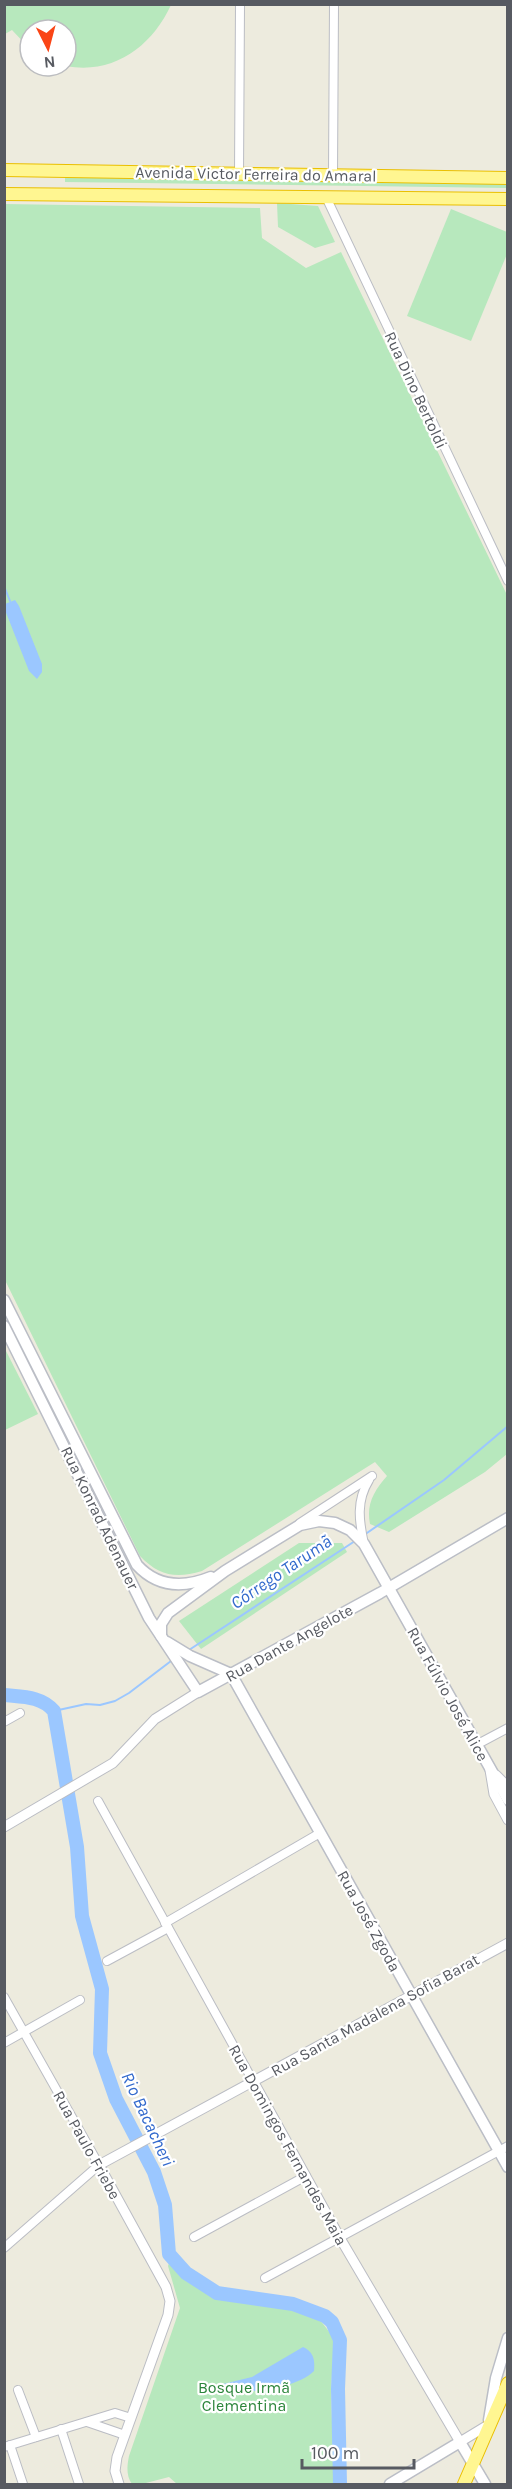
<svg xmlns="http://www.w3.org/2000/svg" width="512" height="2489" viewBox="0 0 512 2489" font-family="Karla,sans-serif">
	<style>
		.green { fill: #b7e8bd }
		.water { fill: #9bc7ff }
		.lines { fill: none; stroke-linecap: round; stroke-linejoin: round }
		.stream { stroke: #9bc7ff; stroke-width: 2 }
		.river { stroke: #9bc7ff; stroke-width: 14 }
		.minor-casing { stroke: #bbbdc4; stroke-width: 10 }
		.tertiary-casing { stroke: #bbbdc4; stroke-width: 11 }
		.secondary-casing { stroke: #bbbec6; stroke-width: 13 }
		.trunk-casing { stroke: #eabf00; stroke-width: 14 }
		.minor { stroke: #fff; stroke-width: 8 }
		.tertiary { stroke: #fff; stroke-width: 9 }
		.secondary { stroke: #fff; stroke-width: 10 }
		.trunk { stroke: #fff691; stroke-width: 12 }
		.labels { text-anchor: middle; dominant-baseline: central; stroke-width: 4.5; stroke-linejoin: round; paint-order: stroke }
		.street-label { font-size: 16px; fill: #575a61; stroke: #fff }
		.park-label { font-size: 16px; fill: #2c853b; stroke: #fff }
		.water-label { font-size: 18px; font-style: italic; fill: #336acd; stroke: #fff }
	</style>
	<rect width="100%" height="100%" fill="#edebde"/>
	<g class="green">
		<path d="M5,4h166v1c-19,41 -57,70 -105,61v-36h-36v19l-18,-19 -7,4z"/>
		<polygon points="65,176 507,183 508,188 65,182"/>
		<polygon points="277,203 318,206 335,242 315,248 278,227"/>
		<path d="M5,204l255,4 2,30 44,30 35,-16 166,343v859l-22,18 -96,60 -19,-8c-4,-20 4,-33 17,-48l-12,-14 -173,109c-26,8 -43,5 -62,-15l-135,-276z"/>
		<polygon points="451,209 507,232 507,254 471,341 407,316"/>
		<polygon points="5,1349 38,1414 5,1430 4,1430"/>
		<polygon points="299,1543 342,1543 347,1552 201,1649 179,1621"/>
		<path d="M171,2257l15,17 31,20 71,15 32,11 14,18 -3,53 3,93h-157l-8,-7 -27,7h-10c-6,-8 -5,-18 -3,-28l51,-148 -12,-42z"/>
	</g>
	<g class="water">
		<polygon points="15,600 19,606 42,664 42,672 37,679 29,671 5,610 5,604"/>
		<path d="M303,2347c11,5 12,13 11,24 -18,17 -52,19 -76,22l-8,1 -7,-10 29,-7z"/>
	</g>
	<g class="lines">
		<g class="stream">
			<polyline points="4,586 10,601"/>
			<polyline points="364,1535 444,1480 508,1426"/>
			<polyline points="189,1650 355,1541"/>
			<polyline points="54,1711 86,1704 100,1705 115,1701 129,1693 171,1661"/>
		</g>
		<path class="river" d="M4,1695c19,2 37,1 50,16l23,136 5,69 20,73 -2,64 16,46 38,73 11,33 4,49 17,19 31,20 76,11 32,12 7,6 8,18 -2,49 2,95"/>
		<g class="minor-casing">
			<g id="minor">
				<polyline points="239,174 240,4"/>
				<polyline points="333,175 334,4"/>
				<polyline points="326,197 508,581"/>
				<polyline points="300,1523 372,1476"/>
				<path d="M364,1544c-5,-23 -8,-43 5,-64"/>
				<polyline points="4,1722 20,1713"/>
				<polyline points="476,1745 508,1728"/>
				<polyline points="98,1801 253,2081"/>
				<polyline points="165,1923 320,1833"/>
				<polyline points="107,1961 168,1928"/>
				<polyline points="4,1997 99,2165 4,2248"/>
				<polyline points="4,2043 80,2000"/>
				<polyline points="194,2237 306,2176"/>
				<polyline points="265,2278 508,2146"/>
				<polyline points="18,2390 36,2437"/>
				<polyline points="87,2422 125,2435"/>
				<polyline points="61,2429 79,2484"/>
				<polyline points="10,2445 23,2484"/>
				<polyline points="4,2447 115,2413 131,2418"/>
			</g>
		</g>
		<g class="tertiary-casing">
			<g id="tertiary">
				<polyline points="490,1770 494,1794 508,1820"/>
				<polyline points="496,1775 508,1787"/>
				<polyline points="4,1827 113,1763 155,1719 198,1692"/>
				<polyline points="253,2081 340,2238 460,2442 488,2425"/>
				<polyline points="119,2484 115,2471 117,2457 168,2315 170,2301 166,2287 99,2165 508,1943"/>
			</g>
		</g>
		<g class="secondary-casing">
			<g id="secondary">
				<path d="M4,1300l133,265c21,23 47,23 74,12"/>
				<polyline points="4,1326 149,1618 198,1692 380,1593 508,1518"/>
				<polyline points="161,1636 161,1624 168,1613 225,1571 300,1525 319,1521 335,1523 350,1530 364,1544 508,1800"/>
				<polyline points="167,1642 190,1656 231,1674"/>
				<polyline points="231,1674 508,2167"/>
				<polyline points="489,2420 496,2378 508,2338"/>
				<polyline points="390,2484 460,2442 485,2484"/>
			</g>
		</g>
		<g class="trunk-casing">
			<g id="trunk">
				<polyline points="4,170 508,178"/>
				<polyline points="4,194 508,199"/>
				<polyline points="464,2484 508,2383"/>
			</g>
		</g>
		<use href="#minor" class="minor"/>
		<use href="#tertiary" class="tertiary"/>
		<use href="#secondary" class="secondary"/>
		<use href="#trunk" class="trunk"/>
	</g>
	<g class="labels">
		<g class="street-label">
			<text transform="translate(256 174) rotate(1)">Avenida Victor Ferreira do Amaral</text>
			<text transform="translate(416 390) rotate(65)">Rua Dino Bertoldi</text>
			<text transform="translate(100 1518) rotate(64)">Rua Konrad Adenauer</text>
			<text transform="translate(289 1643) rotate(-29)">Rua Dante Angelote</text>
			<text transform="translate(448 1694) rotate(61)">Rua Fúlvio José Alice</text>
			<text transform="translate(369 1921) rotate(61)">Rua José Zgoda</text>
			<text transform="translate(375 2015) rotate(-29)">Rua Santa Madalena Sofia Barat</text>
			<text transform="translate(87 2145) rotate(61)">Rua Paulo Friebe</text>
			<text transform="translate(288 2145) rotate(61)">Rua Domingos Fernandes Maia</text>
		</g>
		<g class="park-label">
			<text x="244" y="2387">Bosque Irmã<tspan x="244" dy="18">Clementina</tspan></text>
		</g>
		<g class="water-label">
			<text transform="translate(281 1572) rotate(-34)">Córrego Tarumã</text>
			<text transform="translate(148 2119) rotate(65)">Rio Bacacheri</text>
		</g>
	</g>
	<rect width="512" height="2489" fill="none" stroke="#575a61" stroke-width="12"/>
	<g transform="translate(48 48) rotate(174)"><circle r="28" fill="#ffffff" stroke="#bcbdc0" stroke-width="1.5"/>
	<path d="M0-4.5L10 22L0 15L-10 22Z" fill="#fa4516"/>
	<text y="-9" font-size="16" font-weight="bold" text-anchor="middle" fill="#575a61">N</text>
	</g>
	<path d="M302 2459v9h112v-9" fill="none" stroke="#575a61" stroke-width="3"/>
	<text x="311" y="2459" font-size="18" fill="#575a61" stroke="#ffffff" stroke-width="4.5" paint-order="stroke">100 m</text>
</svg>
